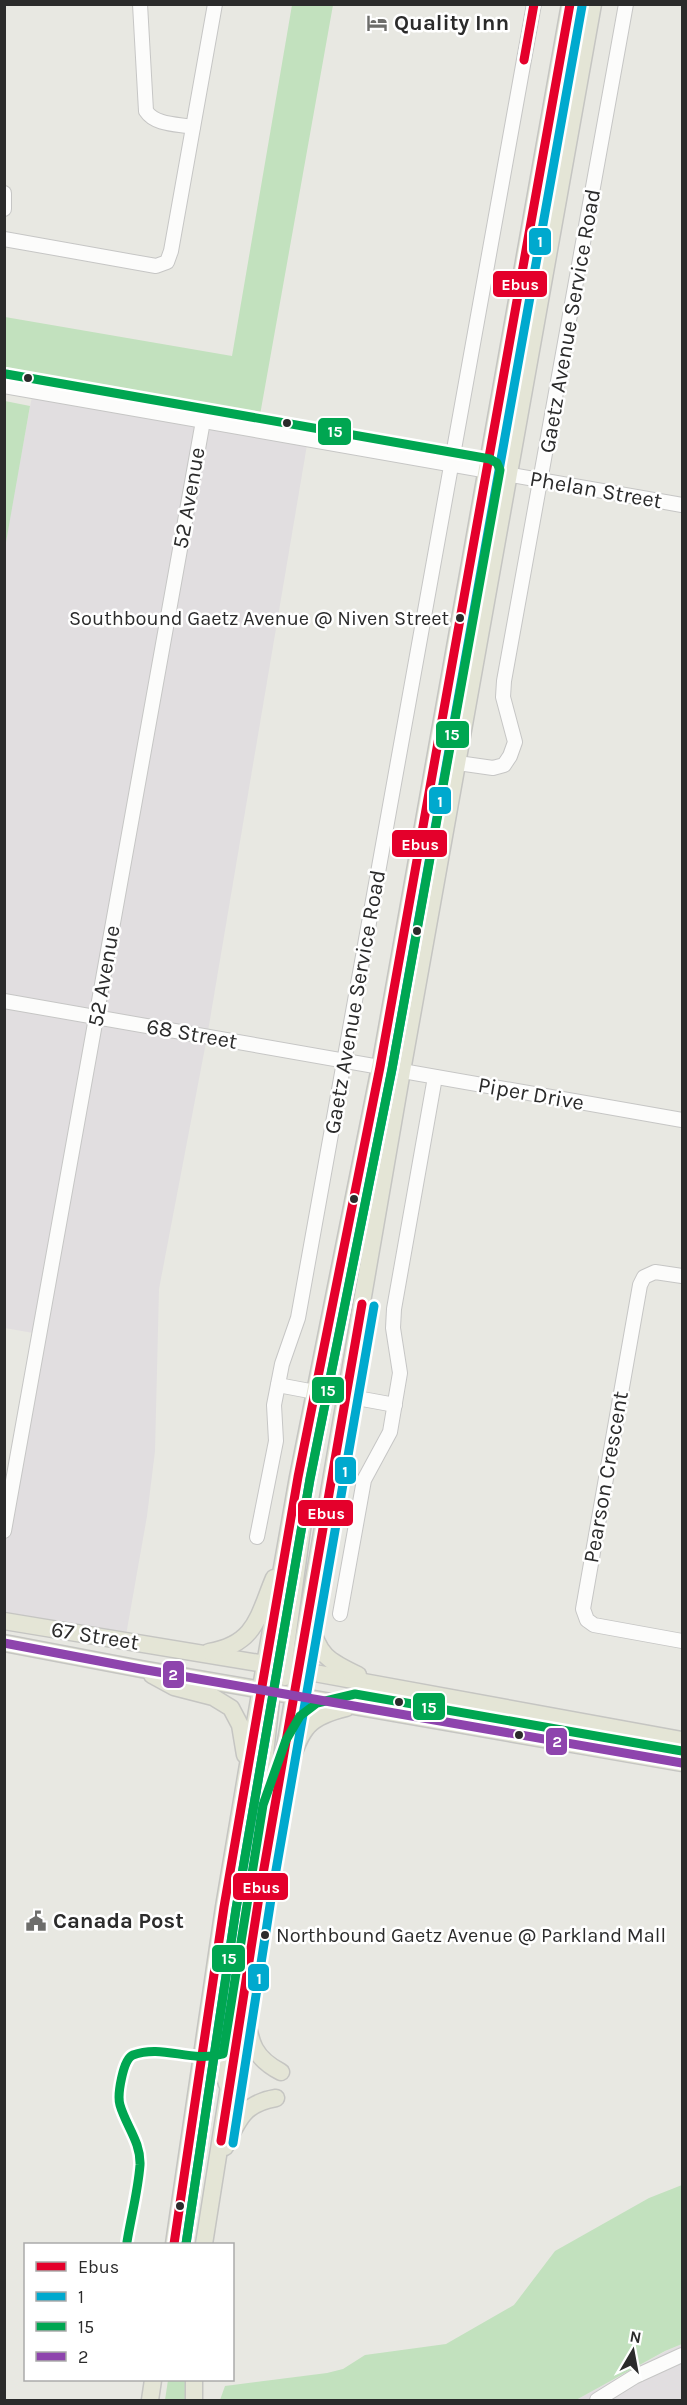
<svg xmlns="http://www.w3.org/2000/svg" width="687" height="2405" viewBox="0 0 687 2405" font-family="Karla,sans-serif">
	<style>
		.industrial { fill: #e1dee0 }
		.green { fill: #c2e1be }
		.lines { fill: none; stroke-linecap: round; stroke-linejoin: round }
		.minor-casing { stroke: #c6c6c5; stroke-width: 16 }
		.major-casing { stroke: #c5c5c2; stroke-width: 19 }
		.minor { stroke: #fcfcfb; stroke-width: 14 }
		.major { stroke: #e4e5d6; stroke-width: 16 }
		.bus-1-casing { stroke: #fff; stroke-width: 14 }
		.bus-2-casing { stroke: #fff; stroke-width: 14 }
		.bus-3-casing { stroke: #fff; stroke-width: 14 }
		.bus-4-casing { stroke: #fff; stroke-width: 14 }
		.bus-1 { stroke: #e4002b; stroke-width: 9 }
		.bus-2 { stroke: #00a9ce; stroke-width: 9 }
		.bus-3 { stroke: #00a651; stroke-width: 9 }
		.bus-4 { stroke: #8e44ad; stroke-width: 9 }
		.bus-dot { fill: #2b2b2b; stroke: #fff; stroke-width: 2 }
		.labels { text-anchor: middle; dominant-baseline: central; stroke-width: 5; stroke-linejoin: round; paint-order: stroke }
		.bus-label { font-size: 20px; fill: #2b2b2b; stroke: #fff; text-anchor: end }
		.poi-label { font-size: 22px; font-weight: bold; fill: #2b2b2b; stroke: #fff; text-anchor: start }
		.street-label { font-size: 22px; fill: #2b2b2b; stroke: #fff }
		.line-badge { stroke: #fff; stroke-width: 2 }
		.badge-label { font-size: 16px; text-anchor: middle; font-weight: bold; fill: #fff }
	</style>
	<rect width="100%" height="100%" fill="#e8e8e2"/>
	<g class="industrial">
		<polygon points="33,391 308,439 207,1037 159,1289 155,1451 147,1516 125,1641 5,1621 5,1532 39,1334 5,1328 4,548"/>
		<polygon points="682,2344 682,2400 576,2400 666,2351"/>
	</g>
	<g class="green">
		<polygon points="292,5 333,5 260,415 5,373 5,317 232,356"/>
		<polygon points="5,401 30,406 5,548 4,401"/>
		<polygon points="682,2185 682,2344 665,2351 576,2400 220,2400 225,2386 327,2373 343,2369 365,2355 446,2344 514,2305 555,2251 649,2198"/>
		<polygon points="168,2380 188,2380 189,2400 165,2400"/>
	</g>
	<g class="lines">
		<g class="minor-casing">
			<g id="minor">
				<path d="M140,4l6,107c9,14 31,13 47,16"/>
				<polyline points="4,193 4,209"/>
				<polyline points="4,239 156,266 167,262 171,251 215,4"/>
				<polyline points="4,386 682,505"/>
				<polyline points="458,763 493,768 504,765 510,756 515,742 503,697 504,681 626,4"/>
				<polyline points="4,1001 682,1120"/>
				<polyline points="682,1276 655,1272 644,1277 640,1285 583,1609 587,1620 594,1625 682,1641"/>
				<polyline points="278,1385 315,1392"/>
				<polyline points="346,1396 395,1405"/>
				<polyline points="4,1531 203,421"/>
				<polyline points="257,1537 276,1441 274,1405 282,1364 298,1318 534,4"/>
				<polyline points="340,1614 364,1480 390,1432 400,1373 393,1328 394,1309 435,1077"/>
				<polyline points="597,2400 634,2377 682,2355"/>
			</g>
		</g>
		<g class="major-casing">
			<g id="major">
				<polyline points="4,1621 265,1664 682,1740"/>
				<path d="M310,1622c8,33 18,39 48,53"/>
				<polyline points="4,1643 141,1669 682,1763"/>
				<path d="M209,1652c47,-8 49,-36 65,-74"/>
				<polyline points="152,1675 174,1687 213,1697 231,1708 240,1725 245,1755"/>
				<polyline points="285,1677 283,1668 305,1508 301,1486"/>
				<polyline points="428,1708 458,1711 467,1709 471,1702"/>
				<path d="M290,1763c12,-35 18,-46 56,-55"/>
				<polyline points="254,1883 254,1852 272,1691 270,1682"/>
				<path d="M246,2014c4,29 8,44 35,58"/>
				<polyline points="227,2084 221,2061 230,1937"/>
				<path d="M225,2147c13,-27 19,-44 51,-49"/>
				<polyline points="174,2244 224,1907 265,1664 298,1477 380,1067 570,4"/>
				<polyline points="204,2244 259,1897 402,1071 593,4"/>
				<polyline points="150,2400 153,2380"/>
				<polyline points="194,2400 194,2380"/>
			</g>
		</g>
		<use href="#minor" class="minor"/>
		<use href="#major" class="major"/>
		<g class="bus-1-casing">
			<g id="bus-1">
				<polyline points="524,60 534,4"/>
				<polyline points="221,2141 259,1897 362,1304"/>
				<polyline points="174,2244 224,1907 298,1477 380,1067 570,4"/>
			</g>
		</g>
		<g class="bus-2-casing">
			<g id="bus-2">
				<polyline points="233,2143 271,1899 374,1306"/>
				<polyline points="186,2244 236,1909 310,1479 392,1069 582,6"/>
			</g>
		</g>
		<g class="bus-3-casing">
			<g id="bus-3">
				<polyline points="6,374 490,459 497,463 500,470 392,1069 310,1479 236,1909 186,2244"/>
				<path d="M127,2242c4,-25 11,-51 13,-77 1,-23 -14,-39 -20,-60 -3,-10 3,-46 13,-50 30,-11 57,8 90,-1l40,-249 23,-65 14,-24 17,-13 38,-9 327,57"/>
			</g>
		</g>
		<g class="bus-4-casing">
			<polyline id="bus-4" points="4,1643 141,1669 682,1763"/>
		</g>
		<use href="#bus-1" class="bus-1"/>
		<use href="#bus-2" class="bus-2"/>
		<use href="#bus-3" class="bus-3"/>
		<use href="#bus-4" class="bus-4"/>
	</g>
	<defs>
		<g id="hotel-bare" transform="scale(1.62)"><path d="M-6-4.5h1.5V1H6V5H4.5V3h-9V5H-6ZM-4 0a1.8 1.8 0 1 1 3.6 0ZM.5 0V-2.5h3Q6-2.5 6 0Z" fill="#6d6d6b" stroke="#fff" stroke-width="2.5" paint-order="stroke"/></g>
		<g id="civic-bare" transform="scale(1.62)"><path d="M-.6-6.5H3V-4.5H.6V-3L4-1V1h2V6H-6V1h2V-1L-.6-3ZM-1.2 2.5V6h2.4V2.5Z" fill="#6d6d6b" stroke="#fff" stroke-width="2.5" paint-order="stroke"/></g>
	</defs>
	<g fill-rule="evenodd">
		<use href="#hotel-bare" x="377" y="23"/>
		<use href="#civic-bare" x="36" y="1921"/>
	</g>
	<g class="bus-dot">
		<circle cx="28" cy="378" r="5"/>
		<circle cx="287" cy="423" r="5"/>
		<circle cx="460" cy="618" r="5"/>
		<circle cx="417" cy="931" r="5"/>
		<circle cx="354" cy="1199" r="5"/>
		<circle cx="399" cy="1702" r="5"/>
		<circle cx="519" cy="1735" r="5"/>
		<circle cx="265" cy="1935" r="5"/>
		<circle cx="180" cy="2206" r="5"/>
	</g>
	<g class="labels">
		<g class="bus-label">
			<text x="449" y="618">Southbound Gaetz Avenue @ Niven Street</text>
			<text x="276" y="1935" text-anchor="start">Northbound Gaetz Avenue @ Parkland Mall</text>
		</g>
		<g class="poi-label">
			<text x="394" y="23">Quality Inn</text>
			<text x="53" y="1921">Canada Post</text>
		</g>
		<g class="street-label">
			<text transform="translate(570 321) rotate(-80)">Gaetz Avenue Service Road</text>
			<text transform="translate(596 490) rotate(10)">Phelan Street</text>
			<text transform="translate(189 498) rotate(-80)">52 Avenue</text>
			<text transform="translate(104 976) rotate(-80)">52 Avenue</text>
			<text transform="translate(355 1002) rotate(-80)">Gaetz Avenue Service Road</text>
			<text transform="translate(192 1034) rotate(10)">68 Street</text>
			<text transform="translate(531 1094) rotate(10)">Piper Drive</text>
			<text transform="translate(606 1477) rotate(-80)">Pearson Crescent</text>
			<text transform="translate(95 1636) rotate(9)">67 Street</text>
		</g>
	</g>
	<g class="line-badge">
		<rect x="528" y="227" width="24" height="29" rx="6" fill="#00a9ce"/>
		<rect x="492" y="270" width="56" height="28" rx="6" fill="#e4002b"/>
		<rect x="317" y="417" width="35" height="29" rx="6" fill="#00a651"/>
		<rect x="435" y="720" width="35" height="29" rx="6" fill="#00a651"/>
		<rect x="428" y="786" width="24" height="29" rx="6" fill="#00a9ce"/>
		<rect x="391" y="829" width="57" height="29" rx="6" fill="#e4002b"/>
		<rect x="311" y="1376" width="34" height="28" rx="6" fill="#00a651"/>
		<rect x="334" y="1456" width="23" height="29" rx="6" fill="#00a9ce"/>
		<rect x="297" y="1499" width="57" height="28" rx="6" fill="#e4002b"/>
		<rect x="162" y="1660" width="23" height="29" rx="6" fill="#8e44ad"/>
		<rect x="412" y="1692" width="34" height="29" rx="6" fill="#00a651"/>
		<rect x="545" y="1727" width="23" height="29" rx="6" fill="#8e44ad"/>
		<rect x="232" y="1872" width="57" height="29" rx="6" fill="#e4002b"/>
		<rect x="211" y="1944" width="35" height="29" rx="6" fill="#00a651"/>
		<rect x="247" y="1963" width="23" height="29" rx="6" fill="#00a9ce"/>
	</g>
	<g class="badge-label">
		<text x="540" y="247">1</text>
		<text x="520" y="290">Ebus</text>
		<text x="335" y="437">15</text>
		<text x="452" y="740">15</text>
		<text x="440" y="807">1</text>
		<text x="420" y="850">Ebus</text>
		<text x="328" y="1396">15</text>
		<text x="345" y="1477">1</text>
		<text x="326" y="1519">Ebus</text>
		<text x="173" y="1680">2</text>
		<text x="429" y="1713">15</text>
		<text x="557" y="1747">2</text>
		<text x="261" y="1893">Ebus</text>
		<text x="229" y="1964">15</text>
		<text x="259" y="1984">1</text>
	</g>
	<rect width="687" height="2405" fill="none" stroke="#2b2b2b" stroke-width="12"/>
	<rect x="24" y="2243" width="210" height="138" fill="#ffffff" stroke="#aaaaaa" stroke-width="1.5"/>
	<rect x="36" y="2262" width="30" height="9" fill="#e4002b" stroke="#aaaaaa" stroke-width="1.5"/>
	<text x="78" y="2273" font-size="18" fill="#2b2b2b">Ebus</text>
	<rect x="36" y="2292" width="30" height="9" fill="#00a9ce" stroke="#aaaaaa" stroke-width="1.5"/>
	<text x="78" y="2303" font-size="18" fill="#2b2b2b">1</text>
	<rect x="36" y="2322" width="30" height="9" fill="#00a651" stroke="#aaaaaa" stroke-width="1.5"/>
	<text x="78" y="2333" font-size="18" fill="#2b2b2b">15</text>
	<rect x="36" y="2352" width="30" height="9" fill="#8e44ad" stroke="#aaaaaa" stroke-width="1.5"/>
	<text x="78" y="2363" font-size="18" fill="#2b2b2b">2</text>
	<g transform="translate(633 2351) rotate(10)" stroke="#ffffff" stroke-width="4.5" paint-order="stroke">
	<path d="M0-4.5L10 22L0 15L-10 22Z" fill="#2b2b2b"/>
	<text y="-9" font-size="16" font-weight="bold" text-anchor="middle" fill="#2b2b2b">N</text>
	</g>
</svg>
